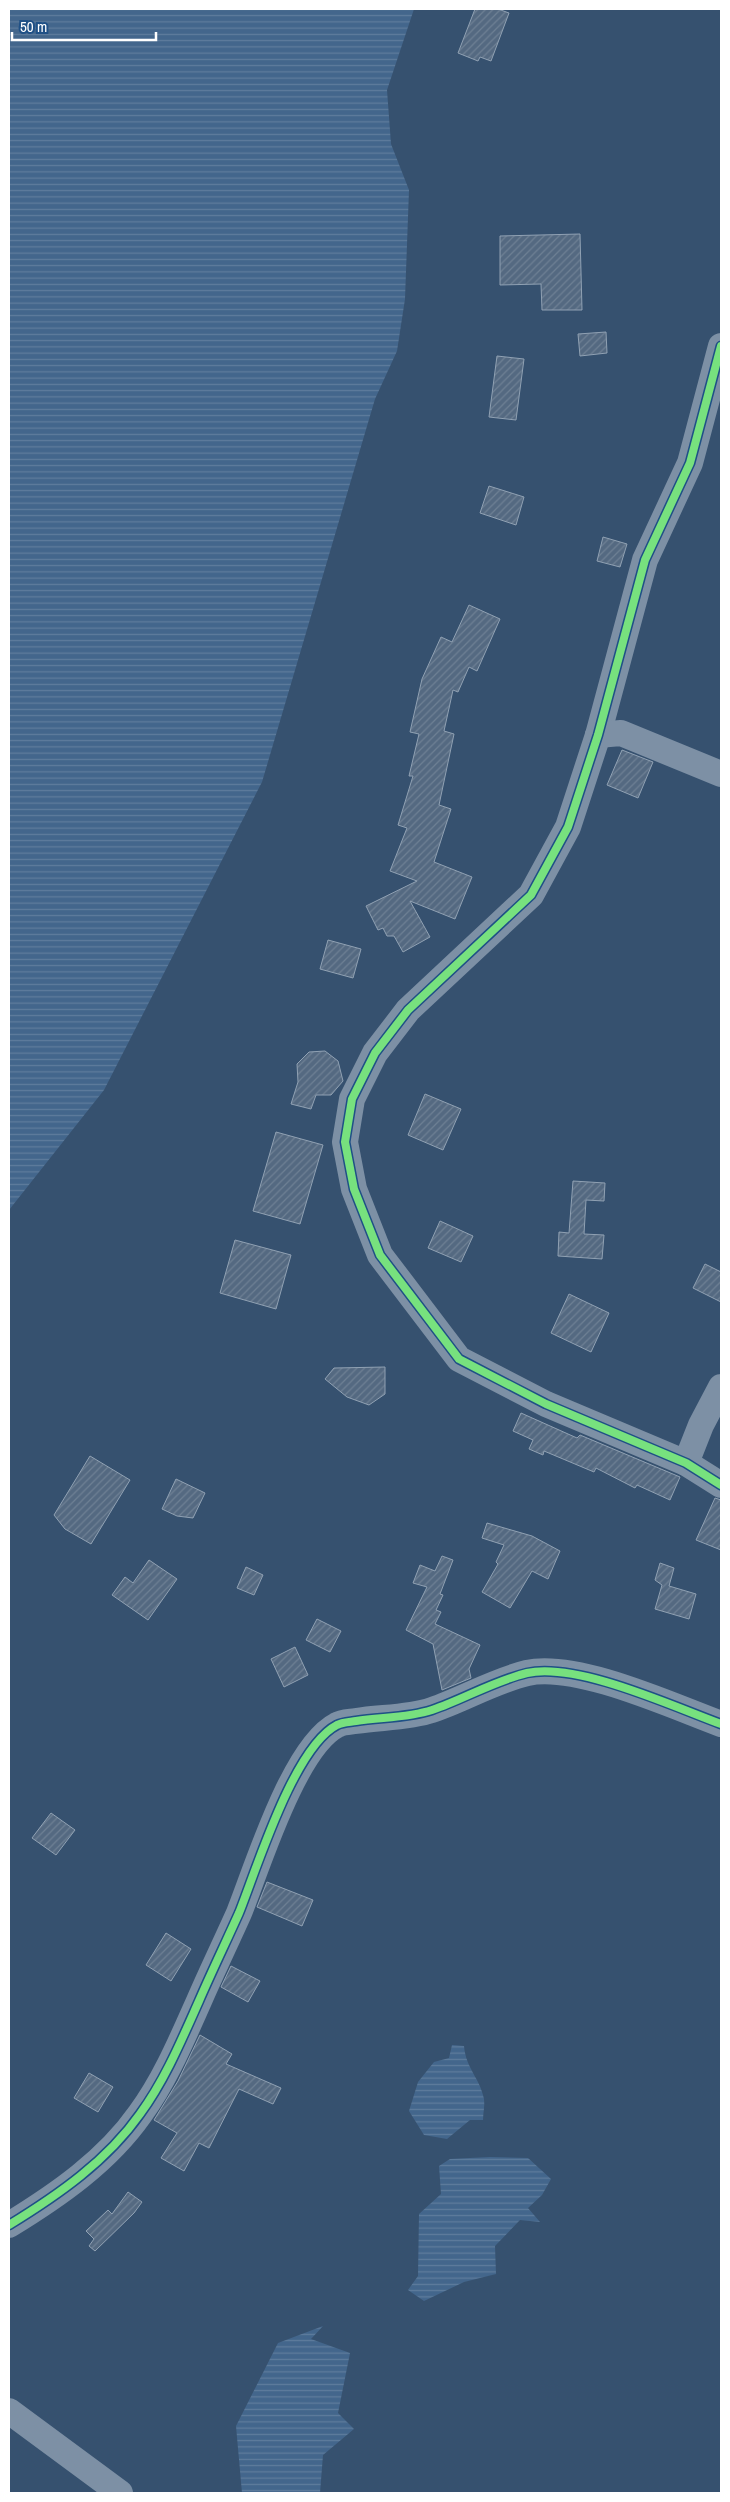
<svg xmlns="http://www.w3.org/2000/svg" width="730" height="2502" viewBox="0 0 730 2502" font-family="'Archivo Narrow',sans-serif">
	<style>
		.water { fill: url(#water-rules) }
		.building { fill: url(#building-hatch); stroke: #90a1b3 }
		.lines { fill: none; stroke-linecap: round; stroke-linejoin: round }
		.minor { stroke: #7d90a5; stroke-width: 26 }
		.cycleway-casing { stroke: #1f5086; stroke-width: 11 }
		.cycleway { stroke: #77e17e; stroke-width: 8 }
	</style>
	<defs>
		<pattern id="water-rules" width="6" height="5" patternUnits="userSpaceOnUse" patternTransform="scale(1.25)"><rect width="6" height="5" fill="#43668c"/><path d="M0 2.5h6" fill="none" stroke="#5f7d9d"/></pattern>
		<pattern id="building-hatch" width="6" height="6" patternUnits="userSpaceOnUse" patternTransform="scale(1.25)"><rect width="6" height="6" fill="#546981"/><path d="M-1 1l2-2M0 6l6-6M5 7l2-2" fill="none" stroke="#6e8094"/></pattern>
	</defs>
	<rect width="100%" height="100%" fill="#36516f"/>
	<g class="water">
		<polygon points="9,9 414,9 387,90 391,144 409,190 405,299 397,351 375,399 262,782 104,1090 9,1210"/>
		<path d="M452,2045l12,1c2,23 16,32 20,53 1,7 -1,14 -1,21h-13l-23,19 -23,-4 -15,-24 9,-29 16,-20 15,-4z"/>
		<polygon points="490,2157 528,2158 551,2179 542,2195 528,2208 540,2222 520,2220 495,2246 496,2274 464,2282 424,2301 408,2290 418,2276 419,2214 441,2194 439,2166 450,2159"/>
		<polygon points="323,2326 311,2339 350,2353 338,2413 354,2429 323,2455 320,2493 242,2493 236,2426 278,2343"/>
	</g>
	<g class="building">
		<polygon points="475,9 498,9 509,13 491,61 480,57 478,61 458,53"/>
		<polygon points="580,234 582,310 542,310 541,284 500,285 500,236"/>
		<polygon points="606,332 607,353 580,356 578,334"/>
		<polygon points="497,356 524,359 516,420 489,417"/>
		<polygon points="489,486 524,497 516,525 480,513"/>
		<polygon points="603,537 627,544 620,567 597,561"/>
		<polygon points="469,605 500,619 477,671 469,667 458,692 453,690 444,731 454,734 439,805 451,809 434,862 472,877 455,919 410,901 430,937 403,952 394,936 387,936 383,928 378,930 366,906 417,881 390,871 407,828 398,825 413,776 409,776 419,734 410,732 422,679 441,637 452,642"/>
		<polygon points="622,750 653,762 638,798 607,785"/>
		<polygon points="328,940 361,949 353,978 320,969"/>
		<polygon points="325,1051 338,1061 343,1081 331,1095 316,1095 311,1109 291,1104 298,1082 297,1064 309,1052"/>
		<polygon points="425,1094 461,1109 443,1150 408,1135"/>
		<polygon points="276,1132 323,1145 300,1224 253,1211"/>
		<polygon points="573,1181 605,1183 604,1201 586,1200 584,1234 604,1235 602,1259 558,1256 559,1232 569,1233"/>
		<polygon points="440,1221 473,1236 461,1262 428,1248"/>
		<polygon points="235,1240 291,1255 276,1309 220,1293"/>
		<polygon points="705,1264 721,1272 721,1302 693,1288"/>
		<polygon points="569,1294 609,1313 591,1352 551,1333"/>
		<polygon points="385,1367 385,1394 369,1405 347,1397 325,1379 334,1368"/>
		<polygon points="521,1413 577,1438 580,1435 680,1477 670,1500 637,1485 635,1488 596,1468 594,1472 544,1451 543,1455 529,1449 533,1440 513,1431"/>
		<polygon points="90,1456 130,1480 91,1544 65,1529 54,1515"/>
		<polygon points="176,1479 205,1493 193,1518 177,1516 162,1509"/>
		<polygon points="715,1498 721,1500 721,1550 696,1540"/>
		<polygon points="487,1523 532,1536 560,1551 548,1579 532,1571 510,1608 482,1592 498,1564 496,1562 504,1545 482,1538"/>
		<polygon points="442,1556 453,1560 440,1594 443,1595 436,1610 441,1612 435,1624 480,1645 469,1669 471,1678 442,1690 433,1644 406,1630 427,1587 413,1583 420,1565 435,1571"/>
		<polygon points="149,1560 177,1579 148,1620 112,1595 125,1577 133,1583"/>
		<polygon points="660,1563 674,1568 669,1586 696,1594 689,1619 655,1609 662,1585 655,1580"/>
		<polygon points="246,1567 263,1575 254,1595 237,1588"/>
		<polygon points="317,1619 341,1631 330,1652 306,1640"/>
		<polygon points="295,1647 308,1675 284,1687 271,1659"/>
		<polygon points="51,1813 75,1830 56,1855 32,1838"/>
		<polygon points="267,1882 313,1900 302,1926 257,1907"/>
		<polygon points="166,1933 191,1949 171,1981 146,1965"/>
		<polygon points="231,1966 260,1981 248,2002 221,1987"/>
		<polygon points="200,2035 232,2054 226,2064 281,2088 273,2104 239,2089 209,2148 199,2143 184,2171 161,2158 177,2133 154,2120 178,2081"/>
		<polygon points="89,2073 113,2087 98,2112 74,2098"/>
		<polygon points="128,2192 142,2202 134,2213 95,2251 89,2246 94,2239 86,2231 108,2210 112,2214"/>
	</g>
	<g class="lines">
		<g class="minor">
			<polyline points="721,346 690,463 645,560 598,735 568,827 531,895 408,1010 375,1053 352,1099 345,1142 354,1189 380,1255 459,1359 546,1404 686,1463 721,1485"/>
			<polyline points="598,735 621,733 721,774"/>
			<polyline points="686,1463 701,1425 721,1387"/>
			<path d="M9,2225c49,-30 98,-64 131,-111 25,-34 42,-75 59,-113 13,-30 27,-59 40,-88 18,-45 55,-166 98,-188 5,-3 13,-3 19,-4 25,-4 52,-3 76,-11 32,-11 62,-29 95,-37 50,-11 145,33 194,51"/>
			<polyline points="9,2411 120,2493"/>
		</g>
		<g class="cycleway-casing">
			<g id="cycleway">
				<polyline points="721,346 690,463 645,560 598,735 568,827 531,895 408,1010 375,1053 352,1099 345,1142 354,1189 380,1255 459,1359 546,1404 686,1463 721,1485"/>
				<path d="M9,2225c49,-30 98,-64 131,-111 25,-34 42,-75 59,-113 13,-30 27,-59 40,-88 18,-45 55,-166 98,-188 5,-3 13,-3 19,-4 25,-4 52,-3 76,-11 32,-11 62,-29 95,-37 50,-11 145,33 194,51"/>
			</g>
		</g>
		<use href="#cycleway" class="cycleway"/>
	</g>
	<rect width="730" height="2502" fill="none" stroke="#ffffff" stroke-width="20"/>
	<path d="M12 32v8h144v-8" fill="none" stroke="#ffffff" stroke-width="2.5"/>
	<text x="20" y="32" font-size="15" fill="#ffffff" stroke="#1f5086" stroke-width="4" paint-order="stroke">50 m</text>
</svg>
